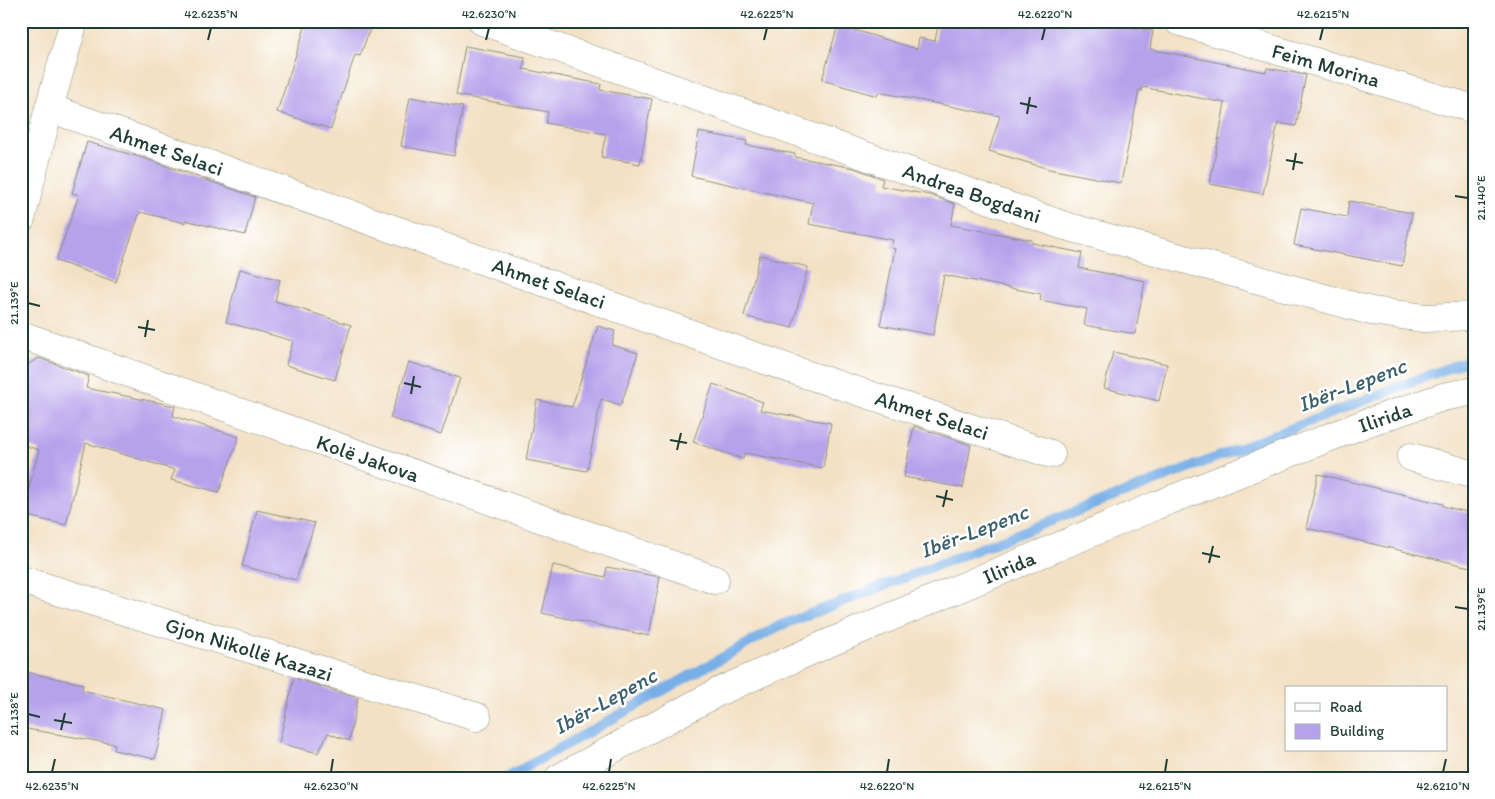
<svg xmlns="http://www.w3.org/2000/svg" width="1495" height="799" viewBox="0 0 1495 799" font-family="Itim,sans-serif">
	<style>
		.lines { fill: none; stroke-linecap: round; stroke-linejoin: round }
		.stream { stroke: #78afe7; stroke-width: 10 }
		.building { fill: #b6a2eb }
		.minor-casing { stroke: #898f7c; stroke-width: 29 }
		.minor { stroke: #fff; stroke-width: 28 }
		.ticks { fill: none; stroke: #1f3d34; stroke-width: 2 }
		.labels { text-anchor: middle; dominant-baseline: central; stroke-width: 5; stroke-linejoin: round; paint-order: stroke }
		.street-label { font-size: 21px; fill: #1f3d34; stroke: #fff }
		.water-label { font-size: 22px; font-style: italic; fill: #3a5f6a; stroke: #fff }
		.neatline { fill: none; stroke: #1f3d34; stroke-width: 2 }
		.ticks-label { font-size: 12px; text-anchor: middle; fill: #1f3d34 }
	</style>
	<rect width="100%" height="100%" fill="#fff"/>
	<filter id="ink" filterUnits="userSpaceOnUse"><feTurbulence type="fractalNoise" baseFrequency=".02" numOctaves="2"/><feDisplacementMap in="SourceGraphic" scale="10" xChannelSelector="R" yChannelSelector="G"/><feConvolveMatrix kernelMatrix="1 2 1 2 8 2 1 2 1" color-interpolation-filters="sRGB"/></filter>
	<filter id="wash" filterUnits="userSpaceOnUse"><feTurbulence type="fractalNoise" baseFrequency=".0096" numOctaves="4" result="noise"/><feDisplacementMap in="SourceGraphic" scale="20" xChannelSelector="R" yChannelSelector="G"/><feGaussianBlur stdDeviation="1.12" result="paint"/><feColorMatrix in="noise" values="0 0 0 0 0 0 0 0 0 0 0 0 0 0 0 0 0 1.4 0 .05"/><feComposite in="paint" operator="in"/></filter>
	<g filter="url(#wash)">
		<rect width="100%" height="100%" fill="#f3e1c5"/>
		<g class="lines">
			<polyline class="stream" points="506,778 779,626 1474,358"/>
		</g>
		<g id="blocks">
			<g class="building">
				<polygon points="307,21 373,21 360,56 355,55 331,129 277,112"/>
				<polygon points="939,21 1100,21 1153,31 1150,49 1266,72 1267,68 1306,75 1296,126 1278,123 1263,194 1210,184 1225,103 1142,87 1142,91 1139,90 1121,183 1049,169 989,151 1000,116 878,92 877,96 822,80 838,25 917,49 919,38 935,41"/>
				<polygon points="465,46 525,57 523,69 601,84 600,90 652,99 640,164 601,157 606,134 546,123 548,112 456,95"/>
				<polygon points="410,97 463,107 454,156 401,146"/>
				<polygon points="699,132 747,141 746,145 795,154 795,157 854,168 883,179 881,186 930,195 955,204 951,225 1032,240 1032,243 1082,253 1079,268 1145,281 1135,334 1084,325 1087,309 1040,300 1041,294 944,275 933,335 880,325 895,249 891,248 893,240 809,224 813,203 691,176"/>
				<polygon points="87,142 143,158 255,197 245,235 185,220 185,223 140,212 116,282 56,261 79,195 72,193"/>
				<polygon points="1349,201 1412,213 1402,266 1294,245 1301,208 1347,217"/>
				<polygon points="760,255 808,267 792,328 744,316"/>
				<polygon points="240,269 280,280 275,301 351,325 335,380 286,365 293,341 226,322"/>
				<polygon points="598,326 615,331 612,345 638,353 621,405 601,399 587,471 526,460 537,400 572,407"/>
				<polygon points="1113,352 1167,364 1159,401 1104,388"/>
				<polygon points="39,358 89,376 86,388 175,406 173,416 239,437 219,492 171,480 175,470 86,443 66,525 22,515 39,450 21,444 21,382 25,366"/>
				<polygon points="409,362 460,378 441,435 390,418"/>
				<polygon points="713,384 763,402 760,410 831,423 823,468 745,453 743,459 693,442"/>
				<polygon points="914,426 971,445 963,488 904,477"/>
				<polygon points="1318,474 1443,504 1443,506 1474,514 1474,568 1306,528"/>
				<polygon points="257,510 315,523 296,580 242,566"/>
				<polygon points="553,565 605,577 607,567 660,577 649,636 542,613"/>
				<polygon points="21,671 83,684 82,690 166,710 155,759 114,750 115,744 21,728"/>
				<polygon points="294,678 358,698 349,741 328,733 318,753 279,743"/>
			</g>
		</g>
	</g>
	<g filter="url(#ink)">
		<use href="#blocks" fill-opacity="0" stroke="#898f7c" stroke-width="1"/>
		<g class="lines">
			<g class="minor-casing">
				<g id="minor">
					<polyline points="482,21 1062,225 1371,311 1424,318 1474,316"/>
					<polyline points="1178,21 1474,109"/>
					<polyline points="49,108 805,374 1051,454"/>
					<polyline points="21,219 49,108 74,21"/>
					<polyline points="21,335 715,580"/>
					<polyline points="1411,457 1474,475"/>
					<polyline points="21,580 477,717"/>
					<polyline points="559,778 718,692 831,642 1155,506 1366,423 1443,397 1474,391"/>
				</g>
			</g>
			<use href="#minor" class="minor"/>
		</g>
	</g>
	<path class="ticks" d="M208,40l3,-12M486,40l3,-12M764,40l3,-12M1042,40l3,-12M1320,40l3,-12M1020,103l17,4M1027,114l3,-17M1286,160l17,3M1293,170l3,-17M1455,196l13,2M28,303l12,3M138,327l17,3M145,337l3,-17M404,383l17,4M411,394l3,-18M670,440l17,3M677,450l4,-17M936,496l17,4M943,507l4,-17M1202,553l18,4M1209,563l4,-17M1455,607l13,2M28,714l12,3M54,720l18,3M61,730l4,-17M52,772l3,-13M331,772l2,-13M609,772l2,-13M887,772l2,-13M1165,772l2,-13M1443,772l3,-13"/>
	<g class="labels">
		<g class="street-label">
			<text transform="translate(1326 65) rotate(16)">Feim Morina</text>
			<text transform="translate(167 150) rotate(19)">Ahmet Selaci</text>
			<text transform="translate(972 193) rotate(19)">Andrea Bogdani</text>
			<text transform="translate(549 283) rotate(19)">Ahmet Selaci</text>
			<text transform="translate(932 415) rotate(18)">Ahmet Selaci</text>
			<text transform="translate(1385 417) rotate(-19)">Ilirida</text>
			<text transform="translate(368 458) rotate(19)">Kolë Jakova</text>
			<text transform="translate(1009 567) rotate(-23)">Ilirida</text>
			<text transform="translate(249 649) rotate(17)">Gjon Nikollë Kazazi</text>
		</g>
		<g class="water-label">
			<text transform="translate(1352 385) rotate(-21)">Ibër-Lepenc</text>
			<text transform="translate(974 531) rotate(-21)">Ibër-Lepenc</text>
			<text transform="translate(605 701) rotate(-29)">Ibër-Lepenc</text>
		</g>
	</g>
	<rect width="1495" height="799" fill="none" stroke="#fff" stroke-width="55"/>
	<rect x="1285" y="686" width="162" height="65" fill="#ffffff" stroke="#a5b1ae"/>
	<rect x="1295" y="703" width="25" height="8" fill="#ffffff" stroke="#a5b1ae"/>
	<text x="1330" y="712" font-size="15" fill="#1f3d34">Road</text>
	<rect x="1295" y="724" width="25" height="15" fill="#b6a2eb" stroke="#a5b1ae"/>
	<text x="1330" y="736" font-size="15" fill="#1f3d34">Building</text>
	<rect x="28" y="28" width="1440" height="744" class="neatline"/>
	<g class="ticks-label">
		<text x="211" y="18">42.6235°N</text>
		<text x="489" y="18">42.6230°N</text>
		<text x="767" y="18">42.6225°N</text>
		<text x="1045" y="18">42.6220°N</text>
		<text x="1323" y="18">42.6215°N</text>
		<text transform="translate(1481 198) rotate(-90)" y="4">21.140°E</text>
		<text transform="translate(14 303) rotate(-90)" y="4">21.139°E</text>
		<text transform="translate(1481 609) rotate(-90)" y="4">21.139°E</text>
		<text transform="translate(14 714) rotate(-90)" y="4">21.138°E</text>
		<text x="52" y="790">42.6235°N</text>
		<text x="331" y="790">42.6230°N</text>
		<text x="609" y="790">42.6225°N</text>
		<text x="887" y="790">42.6220°N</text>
		<text x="1165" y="790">42.6215°N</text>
		<text x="1443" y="790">42.6210°N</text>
	</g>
</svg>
